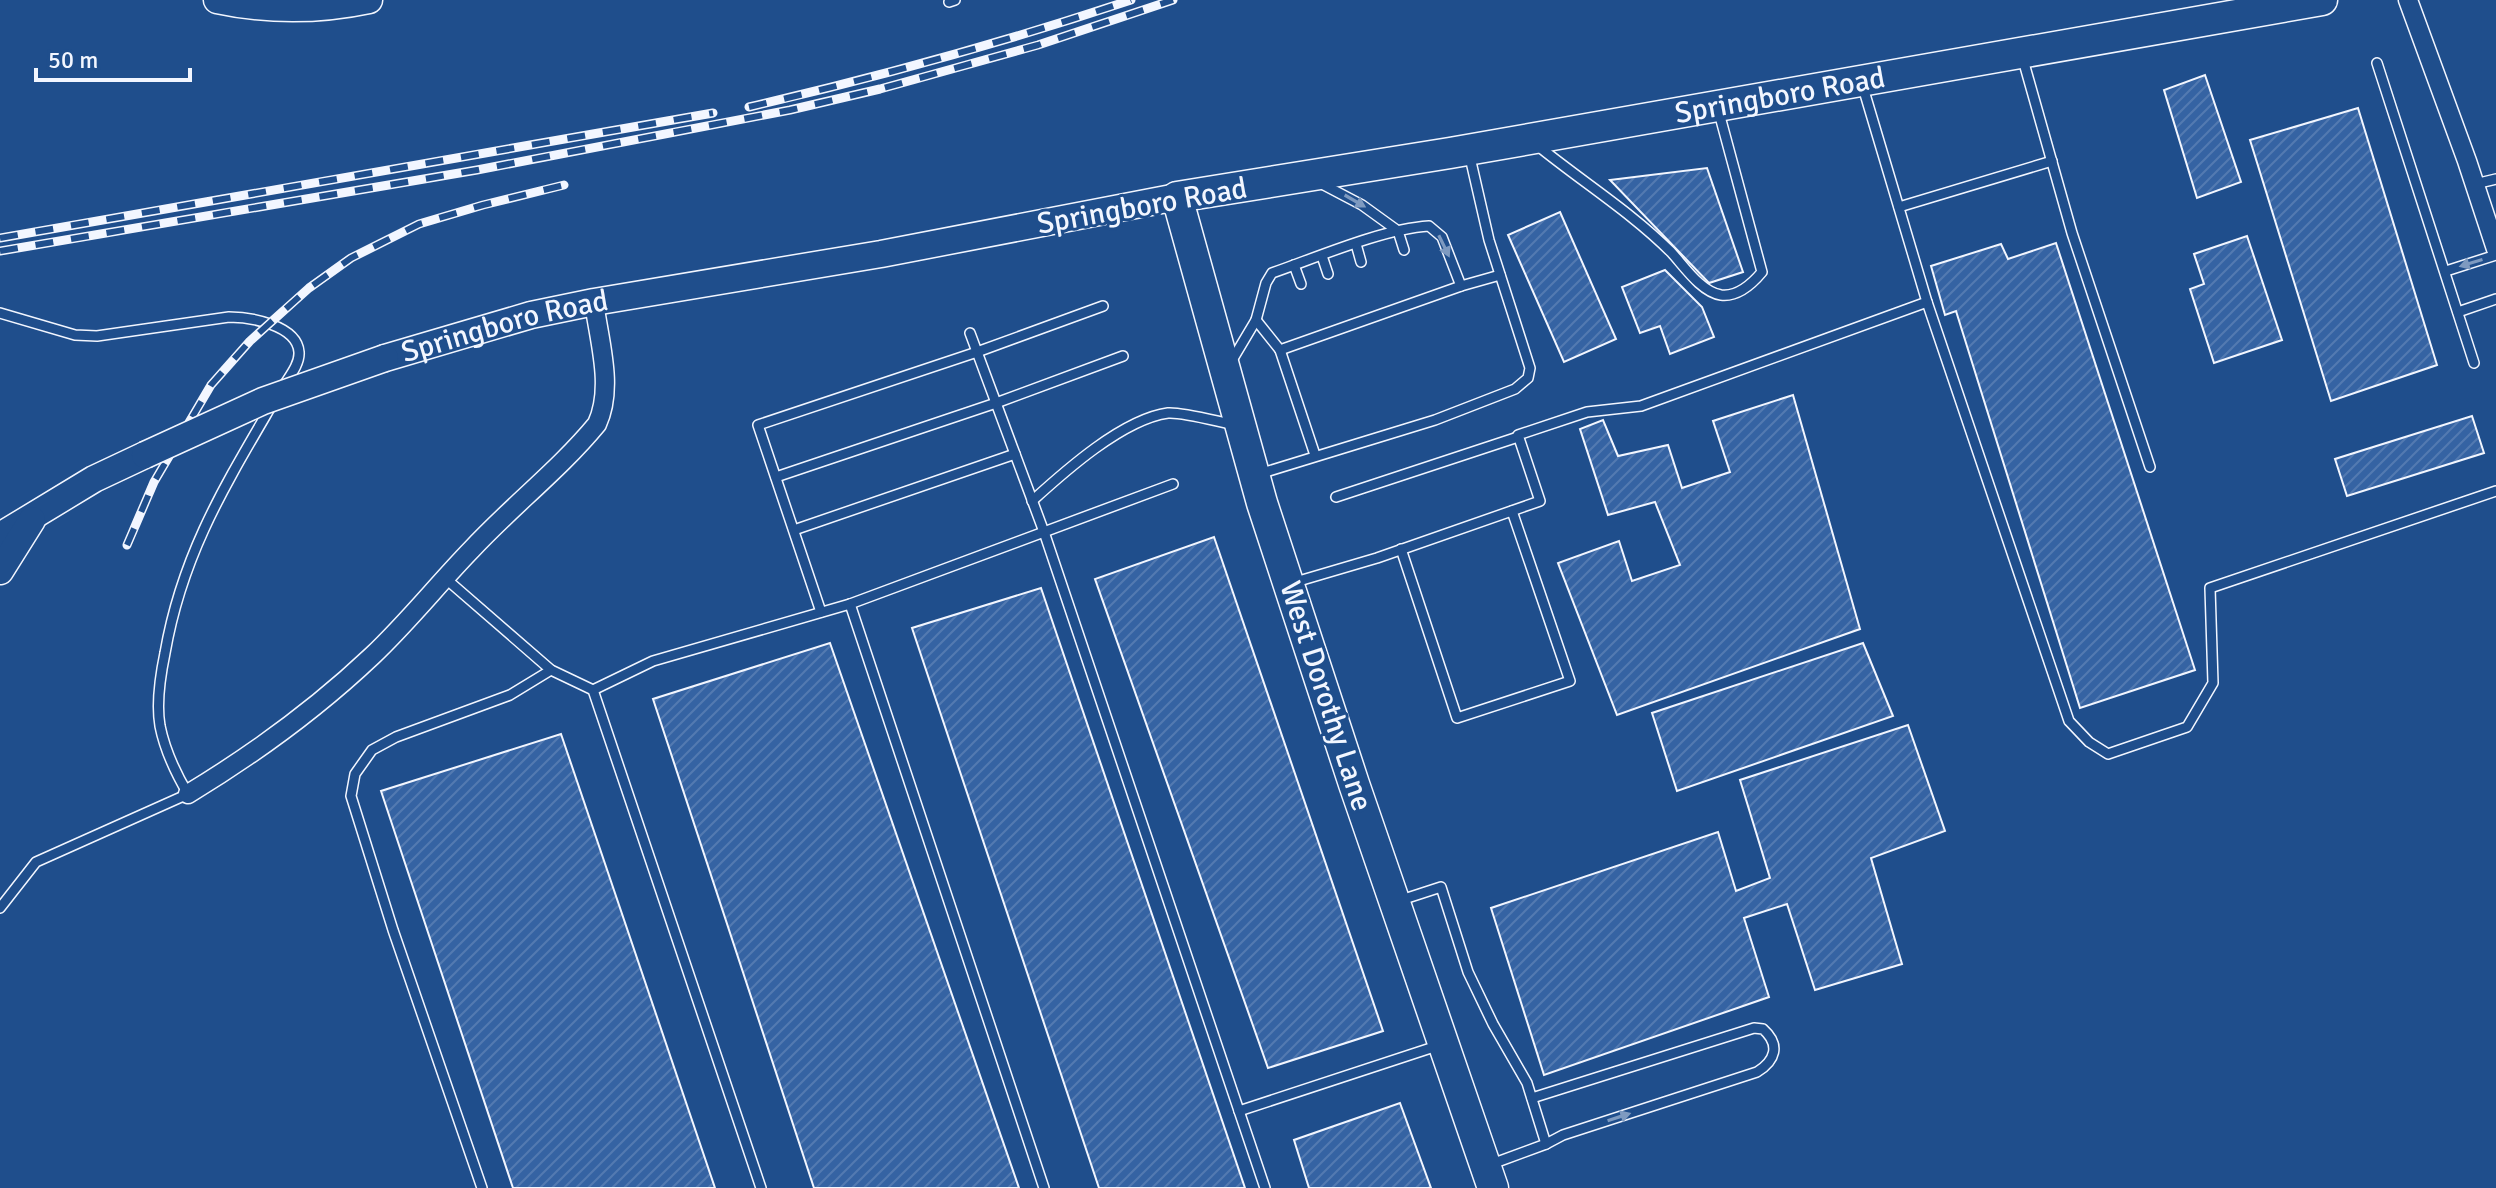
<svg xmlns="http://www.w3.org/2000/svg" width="2496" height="1188" viewBox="0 0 2496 1188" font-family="Signika,sans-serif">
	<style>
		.building { fill: url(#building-hatch); stroke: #f2f6ff; stroke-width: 2 }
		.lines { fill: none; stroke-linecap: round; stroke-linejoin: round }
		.lane-casing { stroke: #f2f6ff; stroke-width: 12 }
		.street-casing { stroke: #f2f6ff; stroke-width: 21 }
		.secondary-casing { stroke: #f2f6ff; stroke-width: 29 }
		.primary-casing { stroke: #f2f6ff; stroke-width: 33 }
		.lane { stroke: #1f4e8c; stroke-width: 9 }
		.street { stroke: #1f4e8c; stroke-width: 18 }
		.secondary { stroke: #1f4e8c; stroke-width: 26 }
		.primary { stroke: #1f4e8c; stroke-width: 30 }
		.rail-casing { stroke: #f2f6ff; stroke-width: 9 }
		.rail { stroke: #1f4e8c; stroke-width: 6; stroke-dasharray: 18; stroke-linecap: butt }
		.secondary-bridge-casing { stroke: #f2f6ff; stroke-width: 29; stroke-linecap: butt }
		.secondary-bridge { stroke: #1f4e8c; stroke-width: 26 }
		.oneway { fill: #7e9ac0 }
		.labels { text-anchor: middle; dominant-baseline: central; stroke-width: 6; stroke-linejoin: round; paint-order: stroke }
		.street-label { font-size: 30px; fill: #f2f6ff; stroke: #1f4e8c }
	</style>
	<defs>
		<pattern id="building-hatch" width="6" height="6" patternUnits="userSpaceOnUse" patternTransform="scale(2)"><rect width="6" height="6" fill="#3563a3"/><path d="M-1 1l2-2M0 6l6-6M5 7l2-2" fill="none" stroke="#537ab1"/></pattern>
	</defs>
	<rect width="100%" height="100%" fill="#1f4e8c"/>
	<g class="building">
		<polygon points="2205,75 2241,182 2197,198 2164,90"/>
		<polygon points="2358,108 2437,365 2331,401 2250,140"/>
		<polygon points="1707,168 1743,272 1709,283 1610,180"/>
		<polygon points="1560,212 1616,339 1564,362 1508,235"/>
		<polygon points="2247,236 2282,340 2214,363 2190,289 2204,284 2194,254"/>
		<polygon points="2056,243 2195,670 2080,708 1956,311 1945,315 1931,266 2001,244 2008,259"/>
		<polygon points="1665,270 1702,307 1714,337 1670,354 1660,326 1640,333 1622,287"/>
		<polygon points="1793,395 1860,629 1617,715 1558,563 1619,541 1632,581 1680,565 1655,502 1608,515 1580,429 1603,420 1618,456 1668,445 1682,488 1730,472 1713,421"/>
		<polygon points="2472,416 2484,453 2347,496 2335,459"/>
		<polygon points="1214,537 1383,1031 1268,1068 1095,579"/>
		<polygon points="1041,588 1245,1188 1099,1188 912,628"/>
		<polygon points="830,643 1019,1188 814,1188 653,699"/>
		<polygon points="1863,643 1893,716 1677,791 1652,713"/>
		<polygon points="1908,725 1945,831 1871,858 1902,964 1815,990 1787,904 1744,918 1769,997 1544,1075 1491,908 1718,832 1736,891 1770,878 1740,780"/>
		<polygon points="561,734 715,1188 513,1188 381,791"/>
		<polygon points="1400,1103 1431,1188 1309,1188 1294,1140"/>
	</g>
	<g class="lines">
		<g class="lane-casing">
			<g id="lane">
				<polyline points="949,2 955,0"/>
				<polyline points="2022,56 2072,233 2150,467"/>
				<polyline points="2377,63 2474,363"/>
				<path d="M1537,145c44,36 94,67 134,107 13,14 30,40 50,43 17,2 31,-11 41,-23l-44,-163"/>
				<polyline points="1322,184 1362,205 1398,231 1404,250"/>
				<polyline points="2475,184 2496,179"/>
				<polyline points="1899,207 2052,161"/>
				<polyline points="1356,244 1361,262"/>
				<polyline points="1322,256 1328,274"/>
				<polyline points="1294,265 1301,284"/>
				<polyline points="2446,271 2496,255"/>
				<polyline points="1927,302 2069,721 2089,742 2108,754 2187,727 2213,683 2210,588 2496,491"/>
				<polyline points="2458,312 2496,299"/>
				<path d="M0,313l75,22 22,1 132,-19c21,0 68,8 70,35 1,12 -10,25 -16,35"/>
				<polyline points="1256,320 1280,350 1461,286 1500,275"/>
				<polyline points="970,333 1044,532 1265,1188"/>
				<polyline points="1280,350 1315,455"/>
				<path d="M1231,362l25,-42 10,-37 6,-10c46,-16 110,-44 157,-47l13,11 19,49"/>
				<polyline points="1259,474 1435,420 1515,389 1528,378 1530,368 1489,240 1469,153"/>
				<polyline points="776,477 996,403 1123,356"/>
				<polyline points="1336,497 1518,437"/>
				<path d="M1032,501c33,-30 91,-82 136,-88 16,-1 51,9 68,12"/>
				<polyline points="794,530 1015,454"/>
				<polyline points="1401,549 1457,718 1570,681 1512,511"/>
				<polyline points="445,578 551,670 593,690 761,1188"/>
				<polyline points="1292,583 1377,558 1540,501 1518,435 1587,412 1641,406 1927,302 1862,84"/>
				<polyline points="850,604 1044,1188"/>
				<polyline points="821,612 758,425 977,352 1103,306"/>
				<polyline points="593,690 653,661 850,604 1173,484"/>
				<polyline points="1398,901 1441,887 1468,972 1493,1024 1527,1083 1546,1144 1489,1165"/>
				<path d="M0,908l36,-46 152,-68c-13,-22 -23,-43 -28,-68 -4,-23 0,-49 5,-73 17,-98 59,-166 108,-250"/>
				<path d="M1532,1098l222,-70 9,1c18,16 12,32 -6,43l-194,63 -17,9"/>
				<polyline points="1239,1111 1440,1045"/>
				<polyline points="482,1188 393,930 351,796 355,774 372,750 396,737 510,695 551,670"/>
			</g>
		</g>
		<g class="street-casing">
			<g id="street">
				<polyline points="2408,0 2467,161 2496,249"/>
				<path d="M188,794c66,-40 128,-85 184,-138 36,-34 66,-72 100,-107 40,-43 88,-80 125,-125 17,-37 2,-83 -3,-122"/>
			</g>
		</g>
		<g class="secondary-casing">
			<g id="secondary">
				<path d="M217,0c51,11 100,11 152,0"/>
				<path id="s1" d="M385,358l146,-43 63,-13 287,-48 296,-57"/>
				<polyline points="0,536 94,479 145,455"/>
				<polyline points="0,571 32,520"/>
			</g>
		</g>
		<g class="primary-casing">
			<g id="primary">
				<path id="s2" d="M1493,1188l-139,-404 -92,-281 -85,-306 273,-44 872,-153"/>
			</g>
		</g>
		<use href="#lane" class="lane"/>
		<use href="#street" class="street"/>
		<use href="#secondary" class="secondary"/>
		<use href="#primary" class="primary"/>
		<g class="rail-casing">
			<g id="rail">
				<path d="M749,107c129,-30 256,-65 382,-107"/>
				<polyline points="0,238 713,113"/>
				<polyline points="0,251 477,170 790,110 880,89 1038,45 1173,0"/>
				<polyline points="127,545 154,482 211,385 250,341 309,288 351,258 419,224 483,205 564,185"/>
			</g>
		</g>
		<use href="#rail" class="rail"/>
		<g class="secondary-bridge-casing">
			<polyline id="secondary-bridge" points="145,455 263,401 385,358"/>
		</g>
		<use href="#secondary-bridge" class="secondary-bridge"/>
	</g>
	<defs><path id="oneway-solid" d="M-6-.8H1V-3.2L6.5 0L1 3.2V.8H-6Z" transform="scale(2)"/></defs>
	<g class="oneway">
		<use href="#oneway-solid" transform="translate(1355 201) rotate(30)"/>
		<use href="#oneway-solid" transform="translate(1444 246) rotate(64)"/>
		<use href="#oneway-solid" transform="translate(2471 263) rotate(163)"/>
		<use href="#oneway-solid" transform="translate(1619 1117) rotate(-18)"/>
	</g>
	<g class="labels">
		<g class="street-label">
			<text stroke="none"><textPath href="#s2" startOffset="1652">Springboro Road</textPath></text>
			<text transform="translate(1142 206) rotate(-10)">Springboro Road</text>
			<text stroke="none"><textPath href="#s1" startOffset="124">Springboro Road</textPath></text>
			<text transform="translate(1326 696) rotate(72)">West Dorothy Lane</text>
		</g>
	</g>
	<path d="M36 68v12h154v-12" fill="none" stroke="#f2f6ff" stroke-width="4"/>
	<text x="48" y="68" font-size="24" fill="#f2f6ff" stroke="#1f4e8c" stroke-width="6" paint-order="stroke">50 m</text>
</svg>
